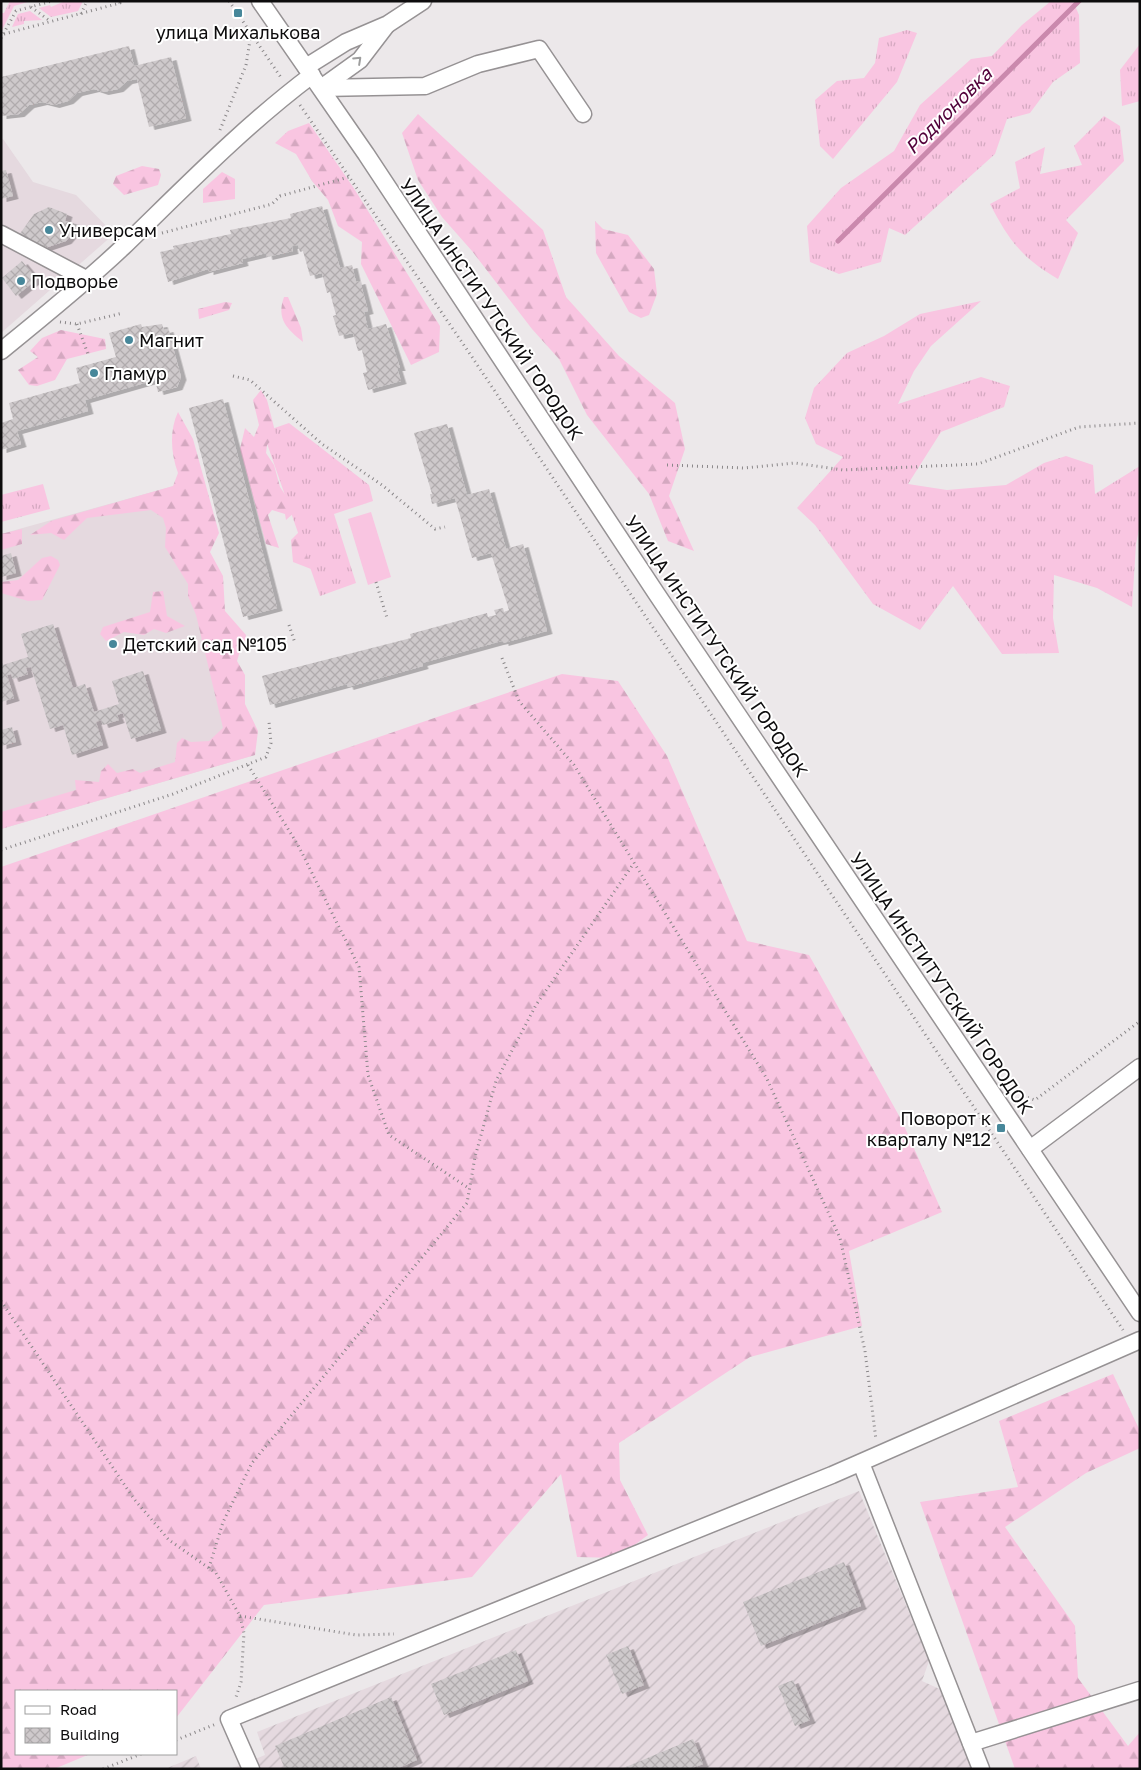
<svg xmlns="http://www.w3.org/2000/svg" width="1141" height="1770" viewBox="0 0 1141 1770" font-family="'Golos Text',sans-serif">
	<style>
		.built { fill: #e5d9df }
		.industrial { fill: url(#industrial-furrows) }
		.grass { fill: url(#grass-tufts) }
		.forest { fill: url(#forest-firs) }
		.pitch { fill: #f9c5e1 }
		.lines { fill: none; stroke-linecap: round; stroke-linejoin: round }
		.stream { stroke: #ca89ad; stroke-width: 5 }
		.building { fill: url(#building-cross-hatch); filter: url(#shadow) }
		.minor-casing { stroke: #969294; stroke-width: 19 }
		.path { stroke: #8a8789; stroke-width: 3; stroke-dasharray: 1 4; stroke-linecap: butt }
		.minor { stroke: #fff; stroke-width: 16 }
		.oneway { stroke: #9e9e9e }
		.poi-dot { fill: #47879a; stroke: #fff; stroke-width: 2 }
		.labels { text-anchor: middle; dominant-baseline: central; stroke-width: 4; stroke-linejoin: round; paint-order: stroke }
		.poi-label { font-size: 18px; fill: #0d0c0d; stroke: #fff; text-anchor: start }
		.street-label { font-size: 18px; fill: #0d0c0d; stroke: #fff }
		.water-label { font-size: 19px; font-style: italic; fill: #52013a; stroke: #fff }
	</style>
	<defs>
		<pattern id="industrial-furrows" width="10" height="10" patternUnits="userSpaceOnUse" patternTransform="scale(1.25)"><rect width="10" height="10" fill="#e5d9df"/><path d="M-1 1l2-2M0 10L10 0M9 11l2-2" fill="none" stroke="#c3b9be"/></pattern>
		<pattern id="grass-tufts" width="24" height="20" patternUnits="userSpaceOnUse" patternTransform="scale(1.25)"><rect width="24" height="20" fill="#f9c5e1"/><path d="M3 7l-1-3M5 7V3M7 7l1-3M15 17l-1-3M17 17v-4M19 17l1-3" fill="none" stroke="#d4a8c0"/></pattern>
		<pattern id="forest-firs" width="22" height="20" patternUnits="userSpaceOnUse" patternTransform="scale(1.25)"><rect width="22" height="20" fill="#f9c5e1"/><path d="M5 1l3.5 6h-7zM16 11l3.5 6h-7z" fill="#d4a8c0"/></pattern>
		<pattern id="building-cross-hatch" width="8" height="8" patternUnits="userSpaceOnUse" patternTransform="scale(1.25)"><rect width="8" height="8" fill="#cec9cb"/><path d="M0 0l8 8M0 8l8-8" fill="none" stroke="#b0abad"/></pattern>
		<filter id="shadow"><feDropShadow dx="5.5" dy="3" stdDeviation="0" flood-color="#0004"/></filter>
	</defs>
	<rect width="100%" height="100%" fill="#ece8ea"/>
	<g class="built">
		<polygon points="3,139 33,182 76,195 114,234 1,333 1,140"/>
		<polygon points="181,484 255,755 1,829 1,534"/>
	</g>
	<g class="industrial">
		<polygon points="859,1491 929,1661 922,1681 944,1691 975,1769 230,1769 265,1755 257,1732"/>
		<polygon points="196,1756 201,1769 165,1769"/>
	</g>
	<g class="grass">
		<polygon points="10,1 31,1 14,6 2,30 1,13 4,13"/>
		<polygon points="65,1 83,1 78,11 51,17 39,8 50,5 51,7"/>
		<polygon points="1051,1 1073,1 1079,15 1080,63 1053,82 1030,113 1007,119 995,154 905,235 889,228 881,262 839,274 810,262 807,226 841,188 894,151 920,105 971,59 992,56 1022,25"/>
		<polygon points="30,11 42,20 24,21 24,24 12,27 18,14"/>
		<polygon points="907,30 917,33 897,82 833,159 820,146 815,100 837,81 864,78 875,63 879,38"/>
		<polygon points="1140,44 1140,101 1122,106 1120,70"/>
		<path d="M1104,116l16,10 4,35 -58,59 12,13 -20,46c-37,-22 -48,-37 -68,-75l30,-16 -5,-26 30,-15 -5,27 42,-9 -8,-19z"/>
		<polygon points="981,301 931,346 914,371 898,404 981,377 1010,386 1004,407 941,432 908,484 947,490 1006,485 1044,463 1066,456 1093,465 1095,494 1140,466 1140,524 1136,544 1132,607 1097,588 1054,575 1053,618 1059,653 1002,654 953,586 920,630 873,604 815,525 797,508 843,457 816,444 805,418 814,388 847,353 884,336 920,314"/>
		<polygon points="289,423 369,485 373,501 334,514 356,583 320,596 263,432"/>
		<polygon points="43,484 50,509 1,522 1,495"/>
	</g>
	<g class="forest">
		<polygon points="418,114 543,230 566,297 619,356 675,403 685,449 669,496 694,551 668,541 649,494 587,415 559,359 532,329 472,251 442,217 418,180 402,133"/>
		<polygon points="309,123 353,187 440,326 439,352 411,365 361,264 362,242 338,226 328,200 312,181 296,154 275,143 288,131"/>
		<polygon points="142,166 159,169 161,175 158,185 124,195 113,184 116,176"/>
		<polygon points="222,172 235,179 235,199 203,203 203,189"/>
		<polygon points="595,221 603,229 628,235 654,269 657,294 649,315 641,318 629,312 596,253"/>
		<path d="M284,297h4l13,31 2,14c-16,-13 -27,-23 -19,-45z"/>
		<polygon points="225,302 232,303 229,310 199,319 198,309"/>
		<polygon points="61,330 105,339 106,349 67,359 55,380 37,386 29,385 18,370 38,357 30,351 42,338"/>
		<polygon points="261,390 267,400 276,435 267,445 266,453 274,465 280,487 296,511 286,520 285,514 272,510 268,515 279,548 266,544 240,449 245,428 254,437 259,425 253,400"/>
		<path d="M178,412l15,27 26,94 -9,19 13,24 2,35 21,24 -1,11 -4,2 -4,13 8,14v29l13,27 -3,24 -254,74v-17l75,-22 -1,-10 24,2 2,-11 7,-7 9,9 16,-4 7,4 35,-11 2,-19 5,-5 9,4 18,-1 14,-13 -27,-113 -8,-19v-12l-23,-37 1,-19 -3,-10 -12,-8 -64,8 -23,22 -13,-7 -21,2 21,-14 122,-35 5,-13c-7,-19 -9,-42 0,-61z"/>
		<polygon points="22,529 22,544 1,550 1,534"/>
		<polygon points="300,531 311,569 293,562 291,540"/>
		<polygon points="51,556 58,560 60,565 42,600 28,601 1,593 1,582 18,580 42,558"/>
		<polygon points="163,591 167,616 185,626 166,633 154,629 144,635 124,632 106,641 100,634 103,627 150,612 153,592"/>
		<polygon points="562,674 618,681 667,756 747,941 809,955 902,1121 942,1212 849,1251 862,1326 750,1357 619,1443 620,1480 648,1535 617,1558 577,1557 561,1474 472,1577 264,1605 176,1718 176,1691 16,1691 16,1754 90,1754 54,1769 1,1769 1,867"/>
		<polygon points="1113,1374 1140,1431 1140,1448 1086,1473 1005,1527 1075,1626 1078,1678 1128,1746 1140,1732 1140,1769 1015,1769 920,1502 1018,1487 999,1421"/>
	</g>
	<polygon class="pitch" points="371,512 391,577 368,585 348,519"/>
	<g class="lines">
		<polyline class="stream" points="838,241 1079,1"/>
	</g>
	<g class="building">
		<polygon points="129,46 134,66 171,57 186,118 149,127 137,79 127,81 118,89 103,92 94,89 77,93 68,101 54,105 42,102 29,105 19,114 1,116 1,77"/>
		<polygon points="6,170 13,196 1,199 1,171"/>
		<polygon points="322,206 340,268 352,265 356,282 360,281 368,311 364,312 368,329 386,324 400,368 397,368 401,381 368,390 363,373 367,372 362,350 358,351 353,333 339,336 333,316 336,315 333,304 330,292 327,293 322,273 310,276 303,251 300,252 298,245 292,246 293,251 267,257 266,253 255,256 242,259 243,263 208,272 208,269 168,282 160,252 174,249 173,246 231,234 230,230 291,218 290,214"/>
		<polygon points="49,207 67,214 65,221 80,225 66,241 42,249 19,235 34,214"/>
		<polygon points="22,261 37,279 16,296 2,278"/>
		<polygon points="141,324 142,327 162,324 164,330 168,329 181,377 177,387 158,392 155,380 85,400 88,411 17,431 21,444 1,450 1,423 13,419 9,403 80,383 76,368 116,357 109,333"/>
		<polygon points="223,399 277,608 243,617 189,408"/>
		<polygon points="447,424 467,495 489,489 506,549 523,544 547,631 503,643 503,641 498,642 422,663 423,666 348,687 347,684 270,705 262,676 411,638 410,634 487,613 488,617 496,615 494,610 503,608 504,612 509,610 491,553 472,558 455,498 432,504 430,494 432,494 414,433"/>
		<polygon points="11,553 16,573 1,577 1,556"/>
		<polygon points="53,624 73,688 85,684 94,712 119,704 112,681 143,671 161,730 131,739 123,713 117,715 119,720 103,725 101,720 96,722 103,745 72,755 63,725 50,729 31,667 26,668 28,674 13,679 11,674 7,675 14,698 1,702 1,660 3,665 28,657 21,634"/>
		<polygon points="12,727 16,742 1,746 1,730"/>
		<polygon points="844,1562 861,1606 761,1646 743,1602"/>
		<polygon points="628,1646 644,1685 622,1694 606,1655"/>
		<polygon points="516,1650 528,1681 444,1715 431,1684"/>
		<polygon points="793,1680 810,1720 795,1726 778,1686"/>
		<polygon points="391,1697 417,1760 396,1769 285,1769 275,1746"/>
		<polygon points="693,1739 703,1764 690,1769 621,1769"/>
	</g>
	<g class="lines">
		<g class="minor-casing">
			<g id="minor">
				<polyline points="260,1 366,154 656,593 1140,1313"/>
				<polyline points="306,67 346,42 388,24 423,1"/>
				<polyline points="321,88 425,86 478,64 539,49 583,114"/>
				<polyline points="321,88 360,60 386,26"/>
				<polyline points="1,234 86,279"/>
				<path d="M1,351c42,-34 84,-68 122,-104 61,-59 121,-121 189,-172"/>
				<polyline points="1030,1149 1140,1067"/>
				<polyline points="861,1463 981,1769"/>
				<polyline points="971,1743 1140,1690"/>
				<polyline points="251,1769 229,1719 832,1475 1140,1340"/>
			</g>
		</g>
		<g class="path">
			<polyline points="229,1 282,79"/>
			<polyline points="31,7 50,21"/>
			<polyline points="81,14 87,1"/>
			<polyline points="4,34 120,3 119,1"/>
			<polyline points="1,38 16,11 52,1"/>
			<polyline points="300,105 470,354 1123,1330"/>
			<polyline points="220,130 246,65 251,34"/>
			<polyline points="162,233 272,204 280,196 349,177"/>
			<polyline points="60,322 77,324 123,313"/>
			<polyline points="77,324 89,357"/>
			<polyline points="233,376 250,380 322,444 382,485 435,529 445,527"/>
			<polyline points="667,465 744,468 795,463 843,470 978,464 1079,427 1140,423"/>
			<polyline points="376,582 387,618"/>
			<polyline points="289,625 295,643"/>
			<polyline points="502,658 519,701 574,765 767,1079 840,1238 865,1351 876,1440"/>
			<polyline points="248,765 298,845 359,967 368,1075 389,1135 470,1189"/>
			<polyline points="1,850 173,794 266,757 271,743 269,722"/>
			<polyline points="1015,1102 1023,1096 1035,1100 1140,1021"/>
			<polyline points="1,1301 134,1499 169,1540 216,1573 240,1616 244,1633 241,1682 235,1700"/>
			<polyline points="209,1568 223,1522 252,1463 467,1203 475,1157 496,1081 536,1005 634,863"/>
			<polyline points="240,1616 356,1635 394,1634"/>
			<polyline points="176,1740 216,1724"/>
			<polyline points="103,1769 141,1754"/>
		</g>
		<use href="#minor" class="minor"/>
	</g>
	<defs><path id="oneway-chevron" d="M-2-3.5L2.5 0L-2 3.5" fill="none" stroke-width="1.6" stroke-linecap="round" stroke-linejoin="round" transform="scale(1.25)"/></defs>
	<use class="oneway" href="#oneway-chevron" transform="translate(358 60) rotate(-43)"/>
	<g class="poi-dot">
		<rect x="233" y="8" width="10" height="10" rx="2.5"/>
		<circle cx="49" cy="230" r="5"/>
		<circle cx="21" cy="281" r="5"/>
		<circle cx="129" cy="340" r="5"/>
		<circle cx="94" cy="373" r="5"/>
		<circle cx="113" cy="644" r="5"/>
		<rect x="996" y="1123" width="10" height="10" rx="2.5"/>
	</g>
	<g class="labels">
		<g class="poi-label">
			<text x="238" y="32" text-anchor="middle">улица Михалькова</text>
			<text x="59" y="230">Универсам</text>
			<text x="31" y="281">Подворье</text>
			<text x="139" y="340">Магнит</text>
			<text x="104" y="373">Гламур</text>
			<text x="123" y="644">Детский сад №105</text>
			<text x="991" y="1118" text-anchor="end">Поворот к<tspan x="991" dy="21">кварталу №12</tspan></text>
		</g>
		<g class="street-label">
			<text transform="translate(492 309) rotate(56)">УЛИЦА ИНСТИТУТСКИЙ ГОРОДОК</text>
			<text transform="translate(717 646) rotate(56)">УЛИЦА ИНСТИТУТСКИЙ ГОРОДОК</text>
			<text transform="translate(942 983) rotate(56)">УЛИЦА ИНСТИТУТСКИЙ ГОРОДОК</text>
		</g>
		<g class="water-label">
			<text transform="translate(948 110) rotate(-45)">Родионовка</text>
		</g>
	</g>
	<rect width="1141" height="1770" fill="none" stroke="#0d0c0d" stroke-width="5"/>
	<rect x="15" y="1690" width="162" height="65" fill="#ffffff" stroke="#9e9e9e"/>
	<rect x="25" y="1706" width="25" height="8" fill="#ffffff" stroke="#9e9e9e"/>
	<text x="60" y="1715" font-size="15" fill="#0d0c0d">Road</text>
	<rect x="25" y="1728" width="25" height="15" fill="url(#building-cross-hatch)" stroke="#9e9e9e"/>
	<text x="60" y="1740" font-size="15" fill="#0d0c0d">Building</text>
</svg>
